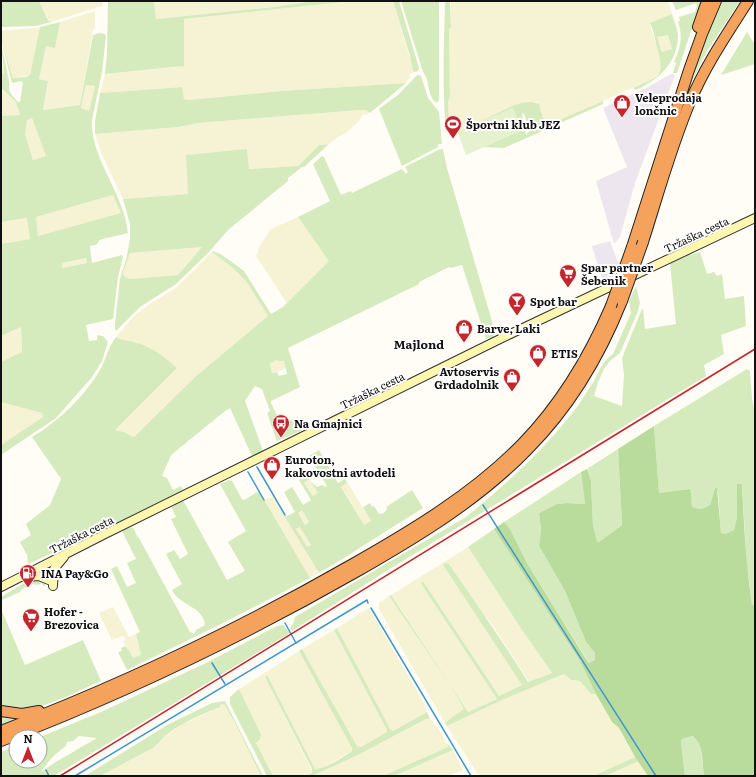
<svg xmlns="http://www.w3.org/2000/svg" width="756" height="777" viewBox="0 0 756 777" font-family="Literata,serif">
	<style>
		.industrial { fill: #eee6ef }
		.farmland { fill: #f6f3d4 }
		.green { fill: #d5ebbd; fill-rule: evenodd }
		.forest { fill: #b9dc9c }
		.pitch { fill: #e6f2cf }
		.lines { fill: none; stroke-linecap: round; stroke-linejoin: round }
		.stream { stroke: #3f96cf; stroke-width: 1.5 }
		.secondary-casing { stroke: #333; stroke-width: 10 }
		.highway-casing { stroke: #222; stroke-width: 12 }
		.secondary { stroke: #fff6b0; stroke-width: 8 }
		.highway { stroke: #f5a25d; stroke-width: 10 }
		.rail { stroke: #c4262e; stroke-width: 1.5 }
		.highway-bridge-casing { stroke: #222; stroke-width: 12; stroke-linecap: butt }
		.highway-bridge { stroke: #f5a25d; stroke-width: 10 }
		.labels { text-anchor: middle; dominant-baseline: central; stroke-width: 4; stroke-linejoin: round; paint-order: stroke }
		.poi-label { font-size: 11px; font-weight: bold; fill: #111; stroke: #fff; text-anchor: start }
		.street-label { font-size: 11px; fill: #111; stroke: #fff }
		.neighbourhood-label { font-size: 12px; font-weight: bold; fill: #111; stroke: #fff }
	</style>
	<rect width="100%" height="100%" fill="#fffdf5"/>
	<g class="industrial">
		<polygon points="671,74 675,75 635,183 620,237 614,244 596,181 627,167 603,108 648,87"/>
		<polygon points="610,241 617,260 627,273 603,283 592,246"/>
	</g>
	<g class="farmland">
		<polygon points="39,1 103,1 102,6 51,22 49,20"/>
		<polygon points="154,1 313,1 274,7 156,19"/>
		<polygon points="353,1 393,1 414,72 410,74 410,77 406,83 281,91 189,100 184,99 182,87 100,93 105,74 178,67 184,38 184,19"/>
		<polygon points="451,1 668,1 672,14 650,24 662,65 661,71 653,79 545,126 539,104 537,102 528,102 514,105 460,131 459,130 457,129 449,131 448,120 448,102 450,96 449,38 449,29 451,28"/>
		<polygon points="95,11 95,29 93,29 80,105 43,110 48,81 39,79 46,46 55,47 60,22"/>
		<polygon points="34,28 40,28 30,75 13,78 2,43 2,64 4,70 4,73 1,74 1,31"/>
		<polygon points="668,35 672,49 662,52 657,37"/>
		<polygon points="86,85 95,86 89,111 81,108"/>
		<polygon points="1,89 16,102 20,116 1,116"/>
		<polygon points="360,110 366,110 369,112 367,115 363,114 359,121 346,133 341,135 329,144 319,145 298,166 249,169 247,150 187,155 189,194 123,199 102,155 95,134 178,127 198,123"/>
		<polygon points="32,118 46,156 33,160 25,134 27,120"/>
		<polygon points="113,195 122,213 38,236 36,217"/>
		<polygon points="298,217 330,261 287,303 256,256 258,252 258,249 271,229"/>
		<polygon points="27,218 30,239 1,244 1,222"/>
		<polygon points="202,247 178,275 128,279 124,276 123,273 130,253"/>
		<polygon points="212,252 234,269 246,281 268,316 194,378 134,437 124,432 115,430 177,368 159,354 136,342 119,339 116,337 135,315 151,303 176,288"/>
		<polygon points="86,258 87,263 62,268 62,263"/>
		<polygon points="21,327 22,353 1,362 1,336"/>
		<polygon points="274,360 284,361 286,368 275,373 272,373 270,363 274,362"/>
		<polygon points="1,402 42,413 43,417 1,445"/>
		<polygon points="310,479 318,493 313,496 304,483"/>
		<polygon points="347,482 371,521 364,525 341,486"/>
		<polygon points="273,496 319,573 310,578 264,500"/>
		<polygon points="302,510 309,522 305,525 297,513"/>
		<polygon points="301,527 311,545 307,548 296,529"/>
		<polygon points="468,547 522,630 552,673 529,682 493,626 478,607 450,565 448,565 445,568 523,685 499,696 423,581 421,583 422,585 497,699 468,712 391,595"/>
		<polygon points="389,596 450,685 464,709 451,718 445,723 379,609 379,603"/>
		<polygon points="113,607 129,637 136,634 141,655 133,659 129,650 123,642 126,640 123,636 112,640 99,613"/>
		<polygon points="369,608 424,703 427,712 393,731 390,729 376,704 337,628"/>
		<polygon points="334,630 387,730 387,733 361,747 357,746 302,649"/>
		<polygon points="299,651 351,745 352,751 320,769 315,769 267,676 265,677 312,771 312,773 306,776 273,776 256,743 261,734 239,689"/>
		<polygon points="564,674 571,680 580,681 591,694 596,694 612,722 619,728 635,757 593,776 479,776 447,726 502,700"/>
		<polygon points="222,704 224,704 235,723 261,776 100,776 157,746 164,737 183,724 220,707 220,705"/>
		<polygon points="426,719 430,719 433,722 443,736 448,747 383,776 312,776 358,755"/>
		<polygon points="453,750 463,770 449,776 394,776"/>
		<polygon points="639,761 647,775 605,776"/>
	</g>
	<g class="green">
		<polygon points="1,1 39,1 48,20 51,22 36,26 1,27"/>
		<polygon points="108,1 154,1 156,19 274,7 313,1 353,1 184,19 184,66 105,74 107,53"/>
		<polygon points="393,1 399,1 419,68 418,71 414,72 413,71 410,56"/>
		<path d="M401,1h38v99l-2,3c-11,-7 -6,-22 -14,-31z"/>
		<path d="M445,1h5l1,27 -2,1v9l1,58 -2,6 1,29 -1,1 -2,-1c-4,-43 -2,-87 -1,-130z"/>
		<path d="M672,1h29l-24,72h-4l3,-10 -2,-1c7,-16 9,-24 4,-41h2l-1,-4 16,-5 2,-6 -1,-3 -20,7z"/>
		<path d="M723,1h17l-33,50 -14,28c6,-27 18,-53 30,-78z"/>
		<path d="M672,14c2,7 5,14 6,21 0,28 -20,45 -42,55l-3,-2c26,-12 33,-10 24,-40 -2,-8 -3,-18 -7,-25zM668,35l4,14 -10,3 -5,-15z"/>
		<path d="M60,22l-5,26 -9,-2 -7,33 9,2 -5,29 37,-5 13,-70 6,-2 6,1 1,2 -4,36 -10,48c-2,38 32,73 36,113l-29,7c-1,5 -4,5 -9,6l2,17 30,-8 1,2 -5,20 -5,42 -27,6 3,16 8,-1v-5l6,1 5,6 -6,19 -10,16 -36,41 -55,37v-10l42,-28 -1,-4 -41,-11v-40l21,-10 -1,-25 -20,9v-92l29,-5 -3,-21 -26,4v-106l19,-1 -4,-13 -15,-14v-14l3,-1 -3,-30 8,38v9l2,4 7,8h2l3,-20 -2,-1 -9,2 -10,-40 11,35 13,-1 4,-2 10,-48zM86,85l9,1 -6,25 -8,-3zM32,118l14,38 -13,4 -8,-26 2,-14zM113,195l8,18 -83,23 -2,-19zM86,258l1,5 -25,5v-5z"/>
		<polygon points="747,32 755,45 755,64 721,75"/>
		<polygon points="418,75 421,76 428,98 439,112 442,144 438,144 438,147 402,166 379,109 399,94 416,76"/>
		<polygon points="406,83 370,113 366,110 360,110 198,123 178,127 95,134 95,121 100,93 182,87 184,99 189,100 281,91"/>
		<path d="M603,101v3l-99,44 -40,-2 -4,-15 54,-26c8,-2 17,-5 25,-1l6,22zM522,113l2,1 6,16 -4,5z"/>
		<path d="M329,144l-25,23h-2l-14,11v3l-60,49 -19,22 -33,32 -36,23 -23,23h-2v-6l5,-45 7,-23 3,-18v-14l-7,-25 65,-5 -2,-39 61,-6 2,20 49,-3 21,-21zM202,247l-24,28 -49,4 -5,-3 -1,-3 7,-20z"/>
		<path d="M443,149l4,19 45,153 2,11 -1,5 -7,2 -24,-74 -11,3 -2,-1 -30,15v2l-131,64 12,39 -29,14v2l7,14 2,1 3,6 15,-7 6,12 -1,1 -26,11 -10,-28 3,-2 -8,-22 -7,-3 -10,15 18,50 -11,5 -22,-48 -5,3 -54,44 -9,21 5,2 6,12 8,-4 2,4 -89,44 -66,30 -1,-9 -7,-13 11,-7 -5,-11 24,-19 11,-26 -29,-42c27,-16 52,-40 68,-67 6,-10 8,-23 16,-33 6,4 14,3 21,6 15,4 29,15 40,25l-62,62 9,2 10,5 60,-59 74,-62 -22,-35 -12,-12 -22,-17 1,-1 9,4 22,16 27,43 12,-7 46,-46 -31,-44 32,-16 -17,-37 9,-8 2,1 17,38 10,-4 1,2 50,-24 4,5 2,-2 -3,-5 33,-17zM275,360l4,1h5l3,13 -8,2 -2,-4 -2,1h-3l-2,-10 4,-1z"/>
		<path d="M700,252l7,22 7,-2 3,4 5,-2 3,25 19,-3 2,30 -25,9 3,19 -20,11 2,11 -318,194 -96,61 -2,-3 3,-4 2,-7 171,-100c39,-32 76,-65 107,-105 8,-9 14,-21 21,-31 5,-9 9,-21 19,-27l18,-41 -2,-12 7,-15 4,17 -2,8 -18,42 -10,8 -6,8 -6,13 -4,14 28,10 2,-31 -2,-17 20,-49 1,-1 2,21 31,-5 -6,-61 19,-10 2,2z"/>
		<path d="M747,369l3,2v2l2,25 3,17v190h-3l-5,-40 -5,-80 -5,-1v33l-3,13 -9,4h-4l-3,-42 -3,-4 -5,17c-6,4 -11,5 -18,3l-2,-19 -31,4 -5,-67z"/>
		<polygon points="618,449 622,525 599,542 597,541 593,526 591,481 587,469"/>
		<path d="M319,450l19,33 7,-4 2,3 -6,5 23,38 7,-4 -8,-14 7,-4 2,4 2,-1 5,8 5,-1 3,-4 -1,-2 26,-17 11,18 -65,41 -9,6 -30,18 -34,-56 10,-5 -11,-20 8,-5 11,18 8,-5 -12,-20 8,-5 3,4 -6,4 9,13 5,-3 -7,-11 6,5 6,-2 2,2 2,-1 -18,-30zM302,510l7,12 -4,3 -7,-12zM300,527l11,18 -4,2 -11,-18z"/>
		<polygon points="581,472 585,504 566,503 557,504 539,513 541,530 539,546 565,591 586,642 595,653 596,660 589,663 527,563 510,529 504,522"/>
		<path d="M230,480l2,1 10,18 2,1 15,-9 51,87 -91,47 -92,45 -9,-18 4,-1 -1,-3 4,-2 4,4 4,8 8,-3 -5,-21 4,-2 -29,-63 6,-3 10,21 9,-4 -9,-20 9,-4 -14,-28 10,-4c4,3 3,8 7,11l51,94 4,2 2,-4 9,-5c-2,-20 -25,-18 -33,-35l10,-6 -16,-30 8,-4 6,9 8,-5 -17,-35 5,-2 -5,-11 12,-6 44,80 18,-9 -17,-29 18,-11 -26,-47z"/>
		<path d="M494,529l86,132 16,33h-5l-11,-13 -9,-1 -7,-6 -62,26 -55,26 -2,-3 6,-5 13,-9 -14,-24 -61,-89 2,-1 77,117 29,-13 -75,-114 -1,-2 2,-2 76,115 23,-11 -77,-117 -2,-3 3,-2 3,1c27,39 54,78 79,118l24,-9 -30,-43 -54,-83z"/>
		<polygon points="33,580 42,581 46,585 43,586 42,583 37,585 33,584 22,589 20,592 2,600 1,597 26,582"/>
		<path d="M1,609l24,56 58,-25 18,41c-28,12 -70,37 -100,25z"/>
		<path d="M283,625l7,8 -236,143h-18l4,-3 -5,3h-34v-24l15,-6v15h24v-24l61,-25 105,-49 71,-37zM79,736l18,2 -43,25 -13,9c6,-10 16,-20 25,-26l1,-4 6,-1z"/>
		<path d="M337,628l53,101 3,2 34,-19 3,7h-4l-68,36 -46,21h-6l6,-3v-4l-47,-92 2,-2 48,94c9,0 29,-12 37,-18v-3l-53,-97 3,-2 55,97 4,1 26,-15v-2l-53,-100z"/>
		<polygon points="239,689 261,734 260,739 256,743 273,776 267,776 230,704 230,697"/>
		<path d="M225,701l38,75h-2l-26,-53 -11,-19 -4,1v2c-19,8 -40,16 -56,30 -4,4 -6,8 -11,11l-53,28h-15l82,-51 45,-22z"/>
		<polygon points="1,715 20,719 1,726"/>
		<path d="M694,736c9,10 8,27 10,40h-19l-4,-34 1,-3z"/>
		<polygon points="447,743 453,750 394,776 383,776 448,747"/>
		<polygon points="635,757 639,761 605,776 593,776"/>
	</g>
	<path class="forest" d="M654,426l5,67 31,-4 1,5 1,13c7,3 12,2 18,-2l5,-17h2l4,45 4,1 9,-4 3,-13v-33h4l1,1c2,40 4,80 10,120h3v171h-51c-2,-13 0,-31 -11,-40l-11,3 -1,3 4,34h-37l-13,-19 -16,-29 -7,-6 -16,-28 -16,-33 -86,-132 10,-7 6,7 17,34 59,96 3,4 6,-3v-7l-9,-11 -21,-51 -26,-45 2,-16 -2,-17 18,-9 9,-1 19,1 -4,-32 6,-3 4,12 2,45 4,15 2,1 23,-17 -4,-76z"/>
	<polygon class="pitch" points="513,108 523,130 466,155 457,131"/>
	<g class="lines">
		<g class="stream">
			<polyline points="257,467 285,515"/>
			<polyline points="248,472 264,500"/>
			<polyline points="483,505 656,776"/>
			<polyline points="371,608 471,776"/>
			<polyline points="285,623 296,643"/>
			<polyline points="212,663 225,684"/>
			<polyline points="46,770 49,776"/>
			<polyline points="75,776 367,600 368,603"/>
		</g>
		<g class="secondary-casing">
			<g id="secondary">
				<polyline points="26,577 39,576 51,581"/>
				<polyline points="53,586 54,569 64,557"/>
				<polyline points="1,587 105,534 502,338 755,218"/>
			</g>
		</g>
		<g class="highway-casing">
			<g id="highway">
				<polyline points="698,27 707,1"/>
				<path d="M643,242c15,-47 28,-95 47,-140 15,-36 37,-68 58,-101"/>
				<polyline points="632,247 689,70 702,34 716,1"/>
				<polyline points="1,711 22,714 39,711"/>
				<path d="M1,731c120,-46 238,-102 350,-166 60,-34 122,-71 171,-121 39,-40 67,-87 89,-138"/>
				<path d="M1,741c122,-47 241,-104 355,-169 61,-35 123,-72 172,-123 42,-42 72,-93 94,-148"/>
			</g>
		</g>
		<use href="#secondary" class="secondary"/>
		<use href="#highway" class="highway"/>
		<polyline class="rail" points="60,776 755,349"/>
		<g class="highway-bridge-casing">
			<g id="highway-bridge">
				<polyline points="622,301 643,242"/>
				<polyline points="611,306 632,247"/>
			</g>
		</g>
		<use href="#highway-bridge" class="highway-bridge"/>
	</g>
	<defs>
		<g id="shop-pin" transform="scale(0.9)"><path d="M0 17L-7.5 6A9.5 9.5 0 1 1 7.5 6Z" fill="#c4262e" stroke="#fff"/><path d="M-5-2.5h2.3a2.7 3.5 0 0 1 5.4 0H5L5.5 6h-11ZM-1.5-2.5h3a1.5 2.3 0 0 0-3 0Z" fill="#fff"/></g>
		<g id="stadium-pin" transform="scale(0.9)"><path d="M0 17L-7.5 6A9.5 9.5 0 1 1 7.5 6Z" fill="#c4262e" stroke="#fff"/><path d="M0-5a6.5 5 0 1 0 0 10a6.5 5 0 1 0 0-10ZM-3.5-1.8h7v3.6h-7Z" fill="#fff"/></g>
		<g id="supermarket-pin" transform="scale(0.9)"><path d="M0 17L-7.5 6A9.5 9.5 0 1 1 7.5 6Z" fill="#c4262e" stroke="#fff"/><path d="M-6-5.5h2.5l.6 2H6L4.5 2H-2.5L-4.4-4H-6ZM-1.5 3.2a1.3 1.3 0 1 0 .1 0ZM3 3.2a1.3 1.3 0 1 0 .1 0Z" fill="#fff"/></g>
		<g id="bar-pin" transform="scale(0.9)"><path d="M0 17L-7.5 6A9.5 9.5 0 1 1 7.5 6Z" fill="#c4262e" stroke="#fff"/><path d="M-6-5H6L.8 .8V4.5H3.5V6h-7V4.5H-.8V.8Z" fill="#fff"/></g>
		<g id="bus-pin" transform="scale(0.9)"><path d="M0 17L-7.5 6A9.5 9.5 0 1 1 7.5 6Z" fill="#c4262e" stroke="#fff"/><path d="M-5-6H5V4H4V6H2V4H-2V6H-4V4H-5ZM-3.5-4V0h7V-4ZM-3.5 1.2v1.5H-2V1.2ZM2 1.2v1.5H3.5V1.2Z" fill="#fff"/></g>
		<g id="fuel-pin" transform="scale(0.9)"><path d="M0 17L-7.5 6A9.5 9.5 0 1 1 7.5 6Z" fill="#c4262e" stroke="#fff"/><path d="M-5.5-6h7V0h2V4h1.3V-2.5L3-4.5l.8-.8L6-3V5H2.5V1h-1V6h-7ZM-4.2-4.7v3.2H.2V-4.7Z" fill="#fff"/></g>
	</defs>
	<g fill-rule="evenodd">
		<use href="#shop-pin" x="622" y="103"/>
		<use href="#stadium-pin" x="453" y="124"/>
		<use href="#supermarket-pin" x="568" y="273"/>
		<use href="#bar-pin" x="517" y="301"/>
		<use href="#shop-pin" x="464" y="328"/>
		<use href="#shop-pin" x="538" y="353"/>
		<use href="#shop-pin" x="512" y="377"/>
		<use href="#bus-pin" x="281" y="423"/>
		<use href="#shop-pin" x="272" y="465"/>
		<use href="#fuel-pin" x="28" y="573"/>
		<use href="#supermarket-pin" x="31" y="617"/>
	</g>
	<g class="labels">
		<g class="poi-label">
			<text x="635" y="97">Veleprodaja<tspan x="635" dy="13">lončnic</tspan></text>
			<text x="466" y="124">Športni klub JEZ</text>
			<text x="581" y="267">Spar partner<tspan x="581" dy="13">Šebenik</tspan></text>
			<text x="530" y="301">Spot bar</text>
			<text x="477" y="328">Barve, Laki</text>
			<text x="551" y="353">ETIS</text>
			<text x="499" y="371" text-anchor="end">Avtoservis<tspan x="499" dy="13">Grdadolnik</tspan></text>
			<text x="294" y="423">Na Gmajnici</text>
			<text x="285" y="459">Euroton,<tspan x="285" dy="13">kakovostni avtodeli</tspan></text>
			<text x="41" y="573">INA Pay&amp;Go</text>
			<text x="44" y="611">Hofer -<tspan x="44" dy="13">Brezovica</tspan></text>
		</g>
		<g class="street-label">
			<text transform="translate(696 234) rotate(-25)">Tržaška cesta</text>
			<text transform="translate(372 390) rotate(-26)">Tržaška cesta</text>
			<text transform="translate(81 534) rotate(-27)">Tržaška cesta</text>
		</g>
		<g class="neighbourhood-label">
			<text x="419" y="344">Majlond</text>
		</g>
	</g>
	<rect width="756" height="777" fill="none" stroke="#111111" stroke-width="4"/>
	<g transform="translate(28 749)"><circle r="19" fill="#ffffff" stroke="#a0a0a0"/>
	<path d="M0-3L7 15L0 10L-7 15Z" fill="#c4262e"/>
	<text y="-6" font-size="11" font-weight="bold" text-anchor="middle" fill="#111111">N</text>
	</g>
</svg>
